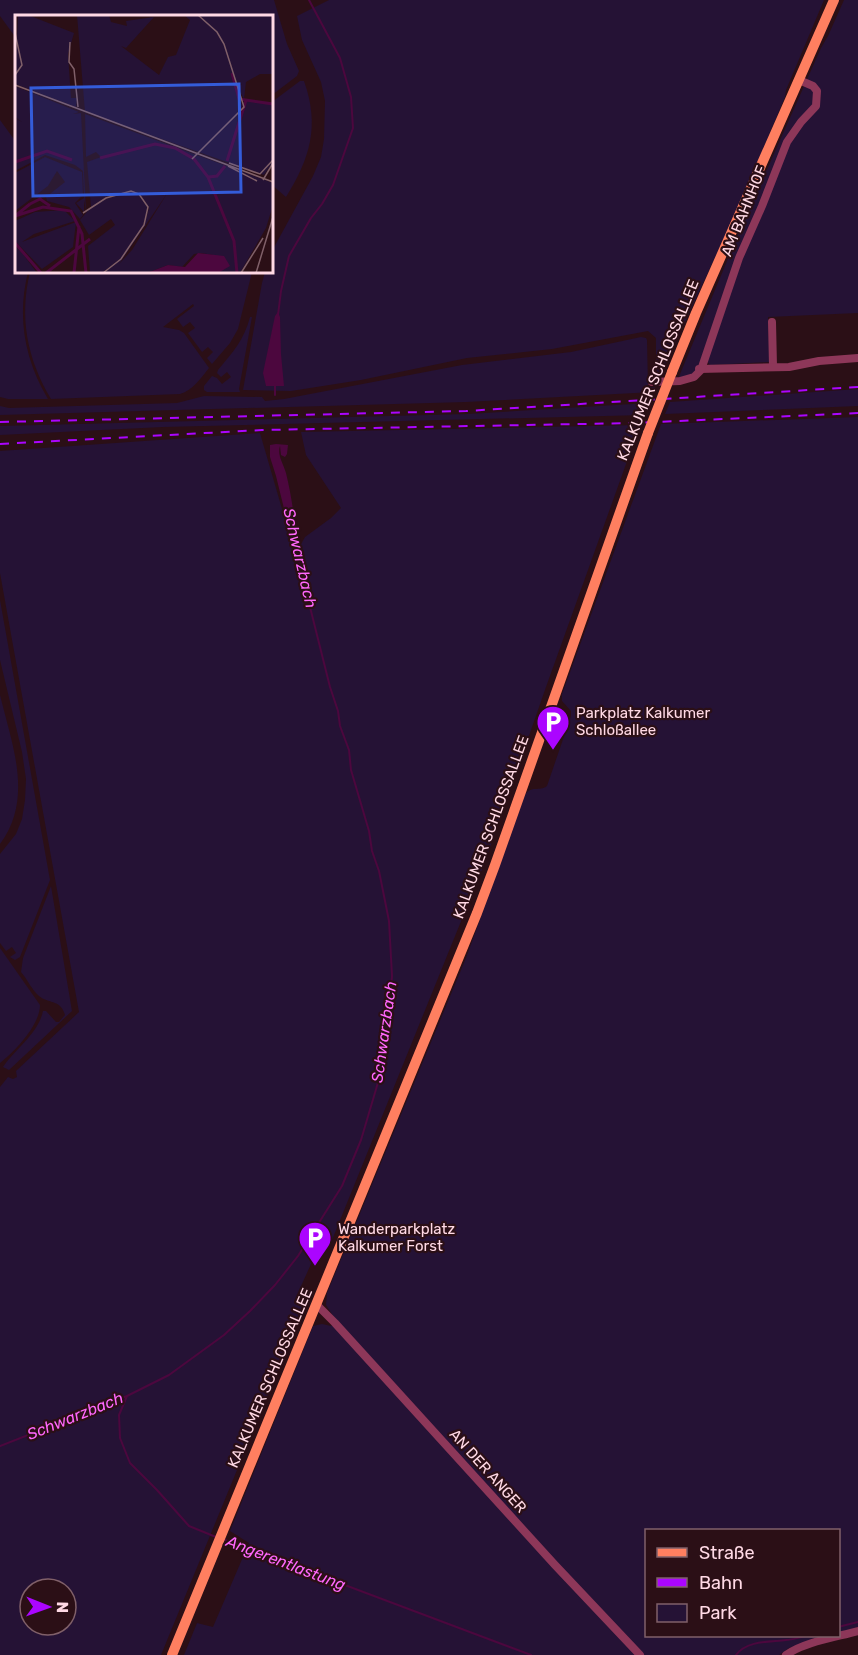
<svg xmlns="http://www.w3.org/2000/svg" width="858" height="1655" viewBox="0 0 858 1655" font-family="Rubik,sans-serif">
	<style>
		.green { fill: #251235; fill-rule: evenodd }
		.water { fill: #4c073e }
		.lines { fill: none; stroke-linecap: round; stroke-linejoin: round }
		.stream { stroke: #4c073e; stroke-width: 2 }
		.minor { stroke: #8d3759; stroke-width: 8 }
		.major { stroke: #ff7f60; stroke-width: 10 }
		.rail { stroke: #ab05ff; stroke-width: 2; stroke-dasharray: 9 8; stroke-linecap: butt }
		.major-bridge { stroke: #ff7f60; stroke-width: 10 }
		.labels { text-anchor: middle; dominant-baseline: central; stroke-width: 4.5; stroke-linejoin: round; paint-order: stroke }
		.street-label { font-size: 15px; fill: #ffd9e5; stroke: #2b0f16 }
		.poi-label { font-size: 15px; fill: #ffd9e5; stroke: #2b0f16; text-anchor: start }
		.water-label { font-size: 16px; font-style: italic; fill: #ff67fb; stroke: #2b0f16 }
		.inset-river { fill: none; stroke: #4c073e; stroke-width: 3 }
		.inset-road { fill: none; stroke: #806069; stroke-width: 1.5 }
		.view { fill: #345cd9; fill-opacity: 0.15; stroke: #345cd9; stroke-width: 3 }
		.inset-edge { fill: none; stroke: #ffd9e5; stroke-width: 3 }
	</style>
	<rect width="100%" height="100%" fill="#2b0f16"/>
	<g class="green">
		<polygon points="0,0 274,0 287,44 299,71 297,76 272,95 272,16 16,16 16,38 0,16"/>
		<polygon points="329,0 824,0 786,90 785,97 739,206 659,378 656,368 656,338 648,331 552,349 467,358 361,380 291,391 243,390 262,283 265,272 272,272 272,251 313,176 321,157 324,139 325,101 321,82 302,40 297,16"/>
		<polygon points="844,0 858,0 858,313 768,317 770,362 710,365 707,361 708,357 728,302 699,369 692,377 678,379 737,237 821,48 828,36"/>
		<path d="M300,81h4c16,45 6,77 -18,116l-14,-12v-83z"/>
		<path d="M0,120l16,22v130h12c-11,44 -4,87 20,127h-40l-8,-2z"/>
		<path d="M30,272h222l-14,57 -8,14 -18,21 -5,-6 6,-6 -5,-5 -6,5 -14,-19 7,-5 -5,-6 -7,5 -6,-8 17,-13 -1,-2 -30,23 16,3 5,3 25,35c-8,10 -16,22 -29,26l-129,5c-24,-40 -32,-82 -21,-127z"/>
		<path d="M250,317h2l-13,72 1,3h-33l-3,-2v-4l8,-10 5,2 5,6 9,-7 -4,-5 -6,5 -4,-4 1,-3c15,-18 26,-30 32,-53z"/>
		<polygon points="641,337 646,338 647,340 648,387 655,387 654,392 466,402 0,415 0,406 9,408 177,403 204,396 262,397 265,401 284,399 462,365 571,352"/>
		<polygon points="858,389 858,406 665,414 670,402"/>
		<polygon points="649,403 644,415 163,427 0,435 0,426 467,414"/>
		<path d="M858,417v1210l-19,6 -1,-103h-192v106h183l-40,12 -10,7h-595l13,-32 16,4 36,-84 -19,-12 83,-205 9,-2 9,2 4,-7 -9,-14 1,-12 139,-335 59,-163c6,-10 14,-3 22,-9l24,-70v-5l-9,-10v-7l99,-270z"/>
		<path d="M640,425l-94,262 -61,175 -155,383 -9,-3 -24,53 9,7 -145,353h-161v-568l8,-10 5,2 4,-2 -1,-6 63,-59 -79,-439v-122l260,-18 31,107 9,6 5,-9 26,-19 10,-10 -35,-53 -5,-23zM30,1589h36v36h-36z"/>
		<polygon points="0,600 50,880 20,957 15,960 10,957 16,953 12,947 6,951 0,943 0,854 16,834 22,819 25,800 26,779 22,752 0,660"/>
		<path d="M0,695c12,50 34,103 0,149z"/>
		<path d="M51,886l21,125 -63,59 -6,-3c13,-19 35,-33 40,-56h3l10,11h3l6,-7c-4,-16 -17,-11 -26,-19 -7,-6 -12,-17 -18,-24l2,-14z"/>
		<path d="M0,948l40,57c0,20 -25,46 -40,58z"/>
	</g>
	<g class="water">
		<polygon points="278,312 280,317 281,354 284,386 266,386 263,373 275,316"/>
		<path d="M276,444l12,1 -1,9 -2,3 -4,-2 -1,-9c-3,9 3,17 6,27 5,20 8,43 11,64l-3,2 -3,-2 -15,-61 -6,-19v-12z"/>
	</g>
	<g class="lines">
		<g class="stream">
			<polyline points="278,315 281,291 289,256 311,218 322,204 333,185 353,128 351,97 340,58 309,0"/>
			<polyline points="275,395 275,383"/>
			<polyline points="127,1396 119,1415 120,1438 130,1463 157,1490 189,1526 216,1537"/>
			<polyline points="0,1446 127,1396 169,1375 224,1335 250,1311 275,1285 298,1256 342,1186 361,1140 382,1069 387,1042 392,976 389,921 379,871 372,851 369,831 351,770 349,750 340,726 338,711 330,687 293,539"/>
			<polyline points="225,1540 531,1655"/>
			<polyline points="838,1627 858,1622"/>
			<path d="M736,1655c11,-15 35,-13 50,-15 7,0 13,-3 20,-4"/>
		</g>
		<g class="minor">
			<polyline points="772,322 773,366"/>
			<polyline points="699,369 789,367 819,361 858,358"/>
			<polyline points="652,382 680,381 694,377 701,370 739,258 762,206 787,142 801,122 816,106 817,91 813,86 799,80"/>
			<polyline points="317,1305 335,1323 555,1565 640,1655"/>
			<path d="M786,1655c18,-13 51,-18 72,-24"/>
		</g>
		<g class="major">
			<polyline points="672,372 696,313 834,0"/>
			<polyline points="172,1655 477,913 495,865 648,433"/>
		</g>
		<g class="rail">
			<polyline points="0,422 466,411 858,387"/>
			<polyline points="0,444 262,430 633,423 858,413"/>
		</g>
		<polyline class="major-bridge" points="648,433 672,372"/>
	</g>
	<defs>
		<g id="parking-pin" transform="scale(1.725)"><path d="M0 17L-7.5 6A9.5 9.5 0 1 1 7.5 6Z" fill="#ab05ff" stroke="#2b0f16"/><path d="M-3.5-5.5H1a3.5 3.5 0 0 1 0 7H-1V5.5H-3.5ZM-1-3.4V-.6H.8a1.4 1.4 0 0 0 0-2.8Z" fill="#fff"/></g>
	</defs>
	<g fill-rule="evenodd">
		<use href="#parking-pin" x="553" y="722"/>
		<use href="#parking-pin" x="315" y="1238"/>
	</g>
	<g class="labels">
		<g class="street-label">
			<text transform="translate(744 211) rotate(-68)">AM BAHNHOF</text>
			<text transform="translate(658 370) rotate(-68)">KALKUMER SCHLOSSALLEE</text>
			<text transform="translate(491 827) rotate(-70)">KALKUMER SCHLOSSALLEE</text>
			<text transform="translate(270 1378) rotate(-67)">KALKUMER SCHLOSSALLEE</text>
			<text transform="translate(488 1471) rotate(48)">AN DER ANGER</text>
		</g>
		<g class="poi-label">
			<text x="576" y="713">Parkplatz Kalkumer<tspan x="576" dy="17">Schloßallee</tspan></text>
			<text x="338" y="1229">Wanderparkplatz<tspan x="338" dy="17">Kalkumer Forst</tspan></text>
		</g>
		<g class="water-label">
			<text transform="translate(300 558) rotate(77)">Schwarzbach</text>
			<text transform="translate(384 1032) rotate(-82)">Schwarzbach</text>
			<text transform="translate(75 1416) rotate(-22)">Schwarzbach</text>
			<text transform="translate(286 1563) rotate(21)">Angerentlastung</text>
		</g>
	</g>
	<g transform="translate(15 15)">
		<rect width="258" height="258" fill="#2b0f16"/>
		<path d="M3,0h10l46,18 -6,21 3,44h6l-1,9 -61,-23zM62,0h32l2,7 16,4 -1,-5 28,-4 -28,31 -5,-2 38,29 9,-18 8,-2 14,-35 -6,-5h89v59h-13l-14,8 -2,17 -7,-12 5,-3 -7,-2 8,25 4,-7 26,4v58l-9,13 -179,-63zM0,71l64,26 -6,2 8,-1 5,98 -2,-11v12l-8,-9 8,-5 -1,-27 -8,-6 -30,-10 -30,16v-53l7,4 -7,-5zM70,99l188,69v22l-7,23 -26,45h-22l4,-3 -9,-15 -12,-2 -7,1 -12,13 -14,-2 -21,8h-43l17,-15 -19,15h-12l-2,-27 27,-21 -4,-6 -22,16 -9,-15 11,-13 -4,-45 14,-5 -5,-5 -10,5zM153,177l-36,58 -13,14 23,-34 6,-23 -8,-13 9,14 -6,21zM30,142l37,15 1,23 -8,8 8,12 -3,4 -11,-12 -22,-6 -1,-4 19,-15 -8,-11 -9,15 -33,25v-38zM49,195l11,11 -41,13 -12,8 54,-20 -3,25 -31,22 -27,-28v-20l20,-9zM1,232l7,7 14,19h-22z" fill="#251235" fill-rule="evenodd"/>
		<path d="M183,238l26,3 6,10 -12,7h-71l21,-8 17,2z" fill="#4c073e"/>
		<path class="inset-river" d="M217,58l7,26 34,5M85,143l55,-14 20,4 19,11 14,18 26,64 3,32M212,146l19,-61M0,147l32,-11 25,9M194,162l8,-1 8,-10M15,189l10,-5 10,7M0,201l28,-9 28,4 11,23 4,39M0,201l15,-12M0,228l26,30M31,258l44,-34M59,258l5,-47"/>
		<path class="inset-road" d="M0,18l7,32 -7,10M55,27l-1,20 5,7 4,38M0,70l258,97M177,144l52,-52 -20,-63 -7,-12 -19,-17M214,148l31,11 13,-14M213,151l29,15M248,165l10,-17M68,198l23,-15 25,-7 8,3 9,13 -4,18 -13,19 -10,15 -18,14M226,258l22,-35M241,258l17,-56"/>
		<path class="view" d="M224,69l2,108 -208,4 -2,-108z"/>
		<rect width="258" height="258" class="inset-edge"/>
	</g>
	<rect x="645" y="1529" width="195" height="108" fill="#2b0f16" stroke="#806069" stroke-width="1.5"/>
	<rect x="657" y="1548" width="30" height="9" fill="#ff7f60" stroke="#806069" stroke-width="1.5"/>
	<text x="699" y="1559" font-size="18" fill="#ffd9e5">Straße</text>
	<rect x="657" y="1578" width="30" height="9" fill="#ab05ff" stroke="#806069" stroke-width="1.5"/>
	<text x="699" y="1589" font-size="18" fill="#ffd9e5">Bahn</text>
	<rect x="657" y="1604" width="30" height="18" fill="#251235" stroke="#806069" stroke-width="1.5"/>
	<text x="699" y="1619" font-size="18" fill="#ffd9e5">Park</text>
	<g transform="translate(48 1607) rotate(91)"><circle r="28" fill="#2b0f16" stroke="#806069" stroke-width="1.5"/>
	<path d="M0-4.5L10 22L0 15L-10 22Z" fill="#ab05ff"/>
	<text y="-9" font-size="16" font-weight="bold" text-anchor="middle" fill="#ffd9e5">N</text>
	</g>
</svg>
